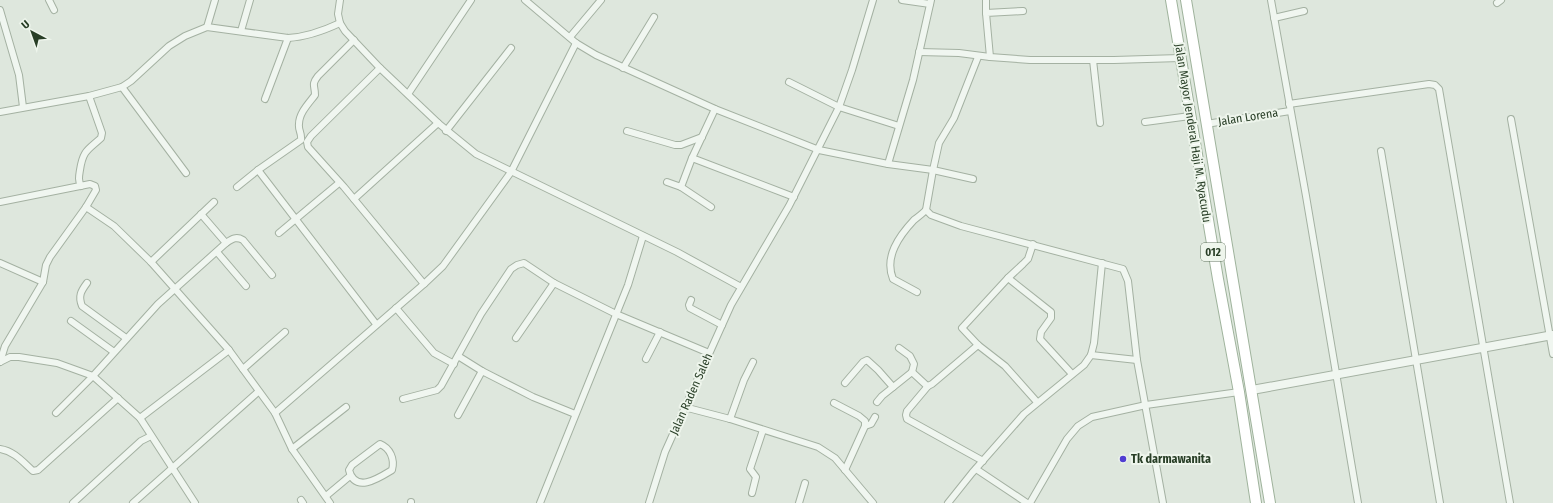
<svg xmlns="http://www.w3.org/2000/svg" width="1553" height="503" viewBox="0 0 1553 503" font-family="'Fira Sans Condensed',sans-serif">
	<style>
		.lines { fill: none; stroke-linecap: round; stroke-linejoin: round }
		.minor-casing { stroke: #a4b1a2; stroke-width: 8 }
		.tertiary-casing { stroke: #a4b1a2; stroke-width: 10 }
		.primary-casing { stroke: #9fb39c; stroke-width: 12 }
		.minor { stroke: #f0f6f0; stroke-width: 6 }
		.tertiary { stroke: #f0f6f0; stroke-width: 8 }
		.primary { stroke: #fff; stroke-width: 10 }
		.poi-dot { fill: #503dd2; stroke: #eef5ec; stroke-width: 1.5 }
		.labels { text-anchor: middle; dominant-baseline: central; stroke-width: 4; stroke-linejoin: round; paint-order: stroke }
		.shield { fill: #eef5ec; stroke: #637561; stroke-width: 1 }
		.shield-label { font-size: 11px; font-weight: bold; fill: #283e26 }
		.street-label { font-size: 12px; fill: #283e26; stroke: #eef5ec }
		.poi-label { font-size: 12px; font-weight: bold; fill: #283e26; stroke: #eef5ec; text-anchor: start }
	</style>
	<rect width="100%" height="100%" fill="#dee7dd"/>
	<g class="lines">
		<g class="minor-casing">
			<g id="minor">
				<polyline points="49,0 54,10"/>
				<polyline points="340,0 338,14 340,23 345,31 380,68 438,123 476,154 677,252 741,287"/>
				<polyline points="525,0 576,43 596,55 715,109 819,150 888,164 933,170 973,179"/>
				<polyline points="902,0 930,4"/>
				<polyline points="1271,0 1306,196 1358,503"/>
				<polyline points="1497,3 1501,0"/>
				<polyline points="0,10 19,75 23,107"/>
				<polyline points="1023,11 986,13 990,57 1030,60 1114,60 1180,58"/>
				<polyline points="986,13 986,0"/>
				<polyline points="1274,18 1304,11"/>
				<polyline points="207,27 215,0"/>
				<polyline points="241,31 250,0"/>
				<polyline points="570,37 601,0"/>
				<polyline points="919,52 959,53 990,57"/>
				<polyline points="978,57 954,118 939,143 933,170 926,210 931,215 961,226 1123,269 1128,281 1137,360 1163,503"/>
				<polyline points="1093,60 1100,123"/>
				<polyline points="380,68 311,136 307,142 308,147 344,187 424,284"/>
				<polyline points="623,68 654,17"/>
				<polyline points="789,82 839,107 899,126"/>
				<polyline points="122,87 186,173"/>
				<polyline points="408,94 471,0"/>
				<polyline points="265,99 288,38"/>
				<polyline points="1289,104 1429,84 1435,85 1439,89 1510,503"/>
				<polyline points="715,109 692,158 794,197"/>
				<path d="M0,112l89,-16 33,-9 9,-6 38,-35 16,-10 22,-9 81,11c18,-1 35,-7 52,-15"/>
				<polyline points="1511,119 1553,354"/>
				<polyline points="1145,122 1190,116"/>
				<polyline points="1206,124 1290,111"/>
				<polyline points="446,131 511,48"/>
				<polyline points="627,131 675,145 681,145 702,137"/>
				<polyline points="1381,151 1440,503"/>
				<polyline points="888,164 913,80 931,0"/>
				<polyline points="258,170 376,324"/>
				<polyline points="667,182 681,187 692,158"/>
				<path d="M81,186c-3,-6 -2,-10 -1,-16 3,-20 8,-20 21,-32l1,-5 -13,-37"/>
				<path d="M237,187l21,-17 43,-30c1,-7 -3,-10 -2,-16 0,-11 10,-21 16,-29 0,-10 -4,-10 3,-19l36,-36"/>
				<polyline points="681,187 711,207"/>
				<polyline points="354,199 438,123"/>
				<polyline points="0,202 90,184 95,186 96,190 86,207 50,257 46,265 43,282 5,346 0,362"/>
				<polyline points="86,207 114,226 151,262 229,350 275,413 292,449 330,503"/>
				<polyline points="201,214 226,243"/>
				<polyline points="279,233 339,183"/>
				<polyline points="1033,244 1028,259 1023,264 1008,278 962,328 978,345 1005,366 1037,402"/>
				<polyline points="217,252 246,286"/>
				<polyline points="151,262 214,202"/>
				<polyline points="0,263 43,282"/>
				<polyline points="1008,278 1051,312 1051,318 1041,332 1040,339 1072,374"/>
				<path d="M87,283c-6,8 -9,13 -5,23l44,32"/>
				<path d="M917,292l-24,-13c-9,-22 6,-43 21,-59 4,-3 8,-6 12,-10"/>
				<polyline points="691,300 689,305 690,308 722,325"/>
				<polyline points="396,308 434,353 454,364"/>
				<polyline points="71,321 114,352"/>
				<polyline points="516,338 554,283"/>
				<polyline points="899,348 910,356 914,364 912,372"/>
				<polyline points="1091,355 1137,360"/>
				<polyline points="458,356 482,371"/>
				<polyline points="646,359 660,332"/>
				<polyline points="0,362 10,357 19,357 57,363 93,376 140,418 195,503"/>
				<polyline points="243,369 285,332"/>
				<polyline points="845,383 863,362 867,360 878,370 893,387"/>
				<polyline points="928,386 907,411 906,415 907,419 983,461"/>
				<polyline points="403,399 437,390 441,386 481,314 511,269 517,265 524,263 554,283 616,314 709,353"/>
				<polyline points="877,402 882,396 912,372 926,385 928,386 932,384 978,345"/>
				<polyline points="834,403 859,416 865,421 865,426"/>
				<polyline points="684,407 730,419 818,447 835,458 873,503"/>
				<path d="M56,413l37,-37 65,-72 68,-61c6,-4 10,-7 17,-3l29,35"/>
				<polyline points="275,413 424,284 443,266 511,172 576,43"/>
				<polyline points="458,415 482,371 533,397 575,414"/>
				<polyline points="140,418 229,350"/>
				<polyline points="730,419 744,380 753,362"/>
				<path d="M380,444c10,4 15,15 12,26 -13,8 -37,24 -43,0l3,-5z"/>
				<path d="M0,449c14,2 23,13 33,22l5,-1 80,-72"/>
				<polyline points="292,449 346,407"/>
				<polyline points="976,469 1027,503"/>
				<polyline points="845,470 865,426 871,424 875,417"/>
				<polyline points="752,493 756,477 750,469 763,430"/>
				<polyline points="326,496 350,476"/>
				<polyline points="301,500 303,503"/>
				<polyline points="73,503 141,441 151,436"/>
				<polyline points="133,503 258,392"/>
				<polyline points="411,503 411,502"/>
				<polyline points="540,503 628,285 643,236"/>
				<polyline points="649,503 665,452 731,305 789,206 839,107 852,70 873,0"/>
				<polyline points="799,503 805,483"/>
				<polyline points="948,503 972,473 1024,414 1084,365 1091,355 1094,343 1102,263"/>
				<polyline points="1030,503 1067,439 1078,426 1092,417 1146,405 1239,392"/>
			</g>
		</g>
		<g class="tertiary-casing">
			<polyline id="tertiary" points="1252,390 1553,335"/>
		</g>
		<g class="primary-casing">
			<g id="primary">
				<polyline points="1171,0 1218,279 1239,392 1256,503"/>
				<polyline points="1186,0 1270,503"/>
			</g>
		</g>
		<use href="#minor" class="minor"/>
		<use href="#tertiary" class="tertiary"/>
		<use href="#primary" class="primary"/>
	</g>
	<circle class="poi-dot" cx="1123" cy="459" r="4"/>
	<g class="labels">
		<rect class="shield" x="1201" y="243" width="24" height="18" rx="3"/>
		<g class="shield-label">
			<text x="1213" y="252">012</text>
		</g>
		<g class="street-label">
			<text transform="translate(1248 117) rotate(-9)">Jalan Lorena</text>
			<text transform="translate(1193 133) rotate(81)">Jalan Mayor Jenderal Haji M. Ryacudu</text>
			<text transform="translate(691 394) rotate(-66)">Jalan Raden Saleh</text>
		</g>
		<g class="poi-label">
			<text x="1131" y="459">Tk darmawanita</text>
		</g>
	</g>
	<g transform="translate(32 32) rotate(319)" stroke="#eef5ec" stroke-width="3" paint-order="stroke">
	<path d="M0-3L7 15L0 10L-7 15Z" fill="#283e26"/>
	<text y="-6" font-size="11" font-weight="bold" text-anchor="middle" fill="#283e26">U</text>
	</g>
</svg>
